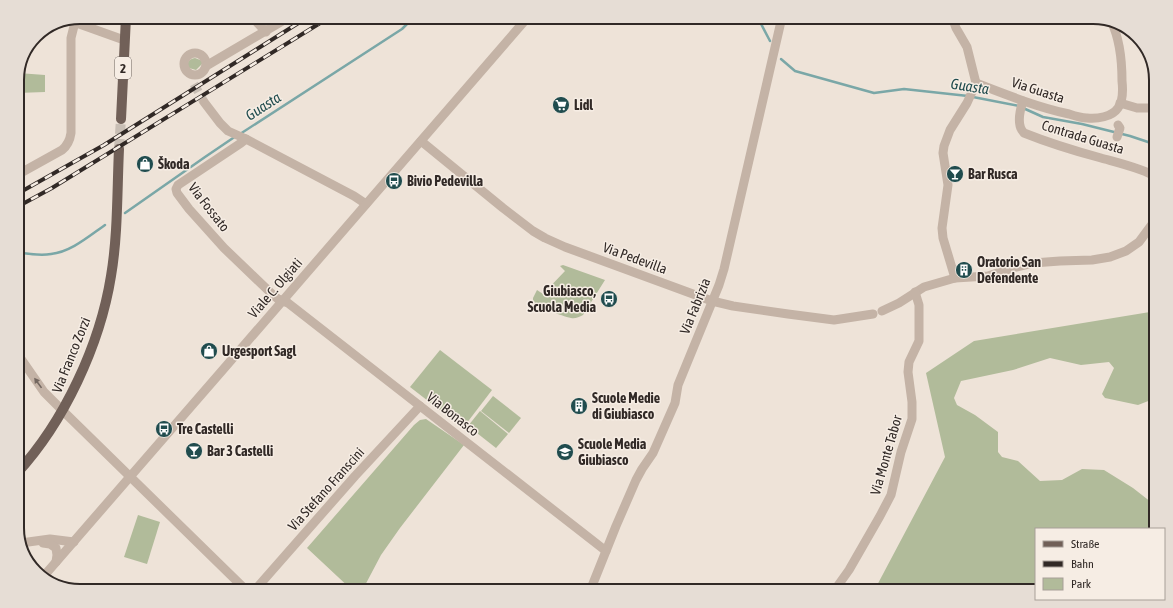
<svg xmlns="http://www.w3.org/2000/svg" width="1173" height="608" viewBox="0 0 1173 608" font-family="'Asap Condensed',sans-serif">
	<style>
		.green { fill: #b1bb9a }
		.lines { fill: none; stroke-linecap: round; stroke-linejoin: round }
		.stream { stroke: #7aa7a7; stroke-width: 2.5 }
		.minor-tunnel { stroke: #c8beb4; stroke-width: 9; stroke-dasharray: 9 4.5; stroke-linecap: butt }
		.major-tunnel { stroke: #c8beb4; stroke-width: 10; stroke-dasharray: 10 5; stroke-linecap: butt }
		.minor { stroke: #c4b3a6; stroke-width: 9 }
		.major { stroke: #716058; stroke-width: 10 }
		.rail-casing { stroke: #312926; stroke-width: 4 }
		.rail { stroke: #f6ede4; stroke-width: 2.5; stroke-dasharray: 8; stroke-linecap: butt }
		.oneway { fill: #736760 }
		.labels { text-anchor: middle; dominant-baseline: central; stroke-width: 3; stroke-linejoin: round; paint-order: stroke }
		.shield { fill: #f6ede4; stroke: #6c645f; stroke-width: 1 }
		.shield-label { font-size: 13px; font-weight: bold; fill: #312926 }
		.street-label { font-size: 14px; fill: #312926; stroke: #f6ede4 }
		.poi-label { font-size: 14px; font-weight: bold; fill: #312926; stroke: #f6ede4; text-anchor: start }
		.water-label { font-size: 15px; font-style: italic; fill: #204c4e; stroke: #f6ede4 }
		.rim { fill: none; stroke: #312926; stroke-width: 2 }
	</style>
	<rect width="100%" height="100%" fill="#eee3d8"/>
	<g class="green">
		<path d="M195,58l8,3v2l-7,7 -7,-2c-3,-6 0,-9 6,-10z"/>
		<polygon points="18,73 45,75 45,92 17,93 17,76"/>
		<polygon points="17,105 24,106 24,133 17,134"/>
		<path d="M563,265l42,15 -22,35c-4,2 -8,4 -12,3 -10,-2 -31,-11 -38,-17v-3l4,-8 6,4 22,-23 -5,-5z"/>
		<polygon points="1156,311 1156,398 1138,405 1105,398 1102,394 1114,368 1109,362 1081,365 1050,358 1013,370 961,381 954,398 957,405 975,415 998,432 998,452 1002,457 1018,461 1040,481 1062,480 1082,469 1104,470 1133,488 1156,506 1156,529 1036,529 1036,591 874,591 945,457 926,373 974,341"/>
		<polygon points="440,350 492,390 463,428 410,387"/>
		<polygon points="493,396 521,418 509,433 481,411"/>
		<polygon points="480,411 508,434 496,448 468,426"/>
		<polygon points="426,419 464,445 400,528 381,555 362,591 353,591 307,548 414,425 420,420"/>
		<polygon points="138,515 160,522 147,564 124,557"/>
	</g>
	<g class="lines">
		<g class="stream">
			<polyline points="755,17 760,22 770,41"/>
			<polyline points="781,59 795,71 874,93 904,89 968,96"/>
			<polyline points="973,97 1019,106"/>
			<polyline points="1023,108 1043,117 1082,124 1130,136 1148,142 1156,148"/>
			<polyline points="240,134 402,29 414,17"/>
			<polyline points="125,213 205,157 236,136"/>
			<path d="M17,252c11,2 23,4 34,2 20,-2 38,-18 54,-29"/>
		</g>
		<polyline class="minor-tunnel" points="194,84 204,102"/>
		<polyline class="major-tunnel" points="119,149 121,119"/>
		<g class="minor">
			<polyline points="252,17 266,32"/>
			<polyline points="952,17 956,28 967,47 976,83"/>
			<polyline points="71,21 124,40"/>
			<circle cx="195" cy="64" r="11"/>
			<polyline points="206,66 289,17"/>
			<path d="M976,83c31,12 61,24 93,31 6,2 12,4 18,4 10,1 25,-1 31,-10 5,-7 5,-18 4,-27 0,-19 -2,-42 -11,-60"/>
			<path d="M1023,101c-3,9 -7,24 1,32 25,10 51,18 77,25 14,4 44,11 55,19"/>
			<polyline points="204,102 220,123 228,131 246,139 354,196 366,204"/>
			<polyline points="1120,103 1137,108 1156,108"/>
			<polyline points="1117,137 1120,128 1118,125"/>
			<polyline points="246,139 241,143 178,185 176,189 177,193 189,209 224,248 272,294 278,299 288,303 606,551"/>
			<polyline points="421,141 503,208 533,231 545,238 565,247 712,301 733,306 788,314 834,320 873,314"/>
			<path d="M17,175l45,-25c6,-5 8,-10 9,-17v-95l4,-16"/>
			<polyline points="955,278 943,238 942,228 948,185 943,153 944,146 950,130 967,103 976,83"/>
			<polyline points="882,311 899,303 924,287 955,278 988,276 1016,267 1033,263 1060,261 1092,260 1110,257 1126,251 1139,242 1156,219"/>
			<polyline points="17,353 44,392 63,411 247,591"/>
			<polyline points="21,543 50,539 74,542"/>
			<polyline points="43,543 50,544 56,548 57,555 56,562"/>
			<polyline points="43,577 227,365 528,17"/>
			<polyline points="254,591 355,476 420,406"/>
			<polyline points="590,591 616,526 636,480 642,469 653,453 675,403 678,385 719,285 724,269 782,17"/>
			<polyline points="834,591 849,570 880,516 891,495 901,452 912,419 912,402 908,372 909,362 919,341 919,305 915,292"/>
		</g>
		<g class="major">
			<polyline points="121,119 126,17"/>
			<path d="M17,473c47,-51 83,-128 94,-197 7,-41 6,-85 8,-127"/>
		</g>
		<g class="rail-casing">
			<g id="rail">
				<polyline points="17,194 104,145 308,17"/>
				<polyline points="17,207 52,188 330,17"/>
			</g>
		</g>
		<use href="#rail" class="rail"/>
	</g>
	<defs><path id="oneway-solid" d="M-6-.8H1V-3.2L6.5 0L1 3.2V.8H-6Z"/></defs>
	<use class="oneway" href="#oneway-solid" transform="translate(38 383) rotate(-126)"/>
	<defs>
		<g id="supermarket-disc" transform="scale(0.9)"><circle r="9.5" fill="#204c4e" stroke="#f6ede4"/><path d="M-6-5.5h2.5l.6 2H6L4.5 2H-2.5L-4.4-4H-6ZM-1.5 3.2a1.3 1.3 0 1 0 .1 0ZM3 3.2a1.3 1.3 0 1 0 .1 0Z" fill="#fff"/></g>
		<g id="shop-disc" transform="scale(0.9)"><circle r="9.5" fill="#204c4e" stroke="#f6ede4"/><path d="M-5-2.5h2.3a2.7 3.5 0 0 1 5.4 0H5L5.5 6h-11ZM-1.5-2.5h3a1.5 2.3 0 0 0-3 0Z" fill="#fff"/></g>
		<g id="bar-disc" transform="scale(0.9)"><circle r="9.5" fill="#204c4e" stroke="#f6ede4"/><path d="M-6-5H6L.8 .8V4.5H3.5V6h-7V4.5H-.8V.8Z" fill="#fff"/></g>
		<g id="bus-disc" transform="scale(0.9)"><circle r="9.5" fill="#204c4e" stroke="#f6ede4"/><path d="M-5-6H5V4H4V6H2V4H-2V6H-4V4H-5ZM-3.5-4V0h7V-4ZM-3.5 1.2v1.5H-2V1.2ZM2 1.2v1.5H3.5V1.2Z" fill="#fff"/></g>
		<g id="building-disc" transform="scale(0.9)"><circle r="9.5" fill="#204c4e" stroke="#f6ede4"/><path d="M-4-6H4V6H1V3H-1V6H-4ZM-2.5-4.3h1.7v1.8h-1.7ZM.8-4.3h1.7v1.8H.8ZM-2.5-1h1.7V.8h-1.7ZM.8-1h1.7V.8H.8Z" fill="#fff"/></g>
		<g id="school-disc" transform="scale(0.9)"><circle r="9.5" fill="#204c4e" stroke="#f6ede4"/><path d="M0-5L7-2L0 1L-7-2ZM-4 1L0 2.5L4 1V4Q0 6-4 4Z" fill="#fff"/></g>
	</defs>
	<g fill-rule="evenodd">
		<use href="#supermarket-disc" x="561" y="105"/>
		<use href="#shop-disc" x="145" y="164"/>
		<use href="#bar-disc" x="955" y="174"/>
		<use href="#bus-disc" x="394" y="181"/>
		<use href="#building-disc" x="964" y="270"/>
		<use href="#bus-disc" x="609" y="299"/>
		<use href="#shop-disc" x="209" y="351"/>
		<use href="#building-disc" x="579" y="406"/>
		<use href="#bus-disc" x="164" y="429"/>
		<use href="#bar-disc" x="194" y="451"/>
		<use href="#school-disc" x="565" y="452"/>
	</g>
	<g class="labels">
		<rect class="shield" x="115" y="57" width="16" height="22" rx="3"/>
		<g class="shield-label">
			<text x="123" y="68">2</text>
		</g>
		<g class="street-label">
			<text transform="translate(1038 90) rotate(18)">Via Guasta</text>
			<text transform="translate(1083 137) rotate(17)">Contrada Guasta</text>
			<text transform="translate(209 207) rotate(52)">Via Fossato</text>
			<text transform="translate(635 258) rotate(20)">Via Pedevilla</text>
			<text transform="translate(275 288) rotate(-49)">Viale C. Olgiati</text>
			<text transform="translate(695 306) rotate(-68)">Via Fabrizia</text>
			<text transform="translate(71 355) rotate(-68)">Via Franco Zorzi</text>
			<text transform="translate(453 414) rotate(38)">Via Bonasco</text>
			<text transform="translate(886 455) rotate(-74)">Via Monte Tabor</text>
			<text transform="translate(326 489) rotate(-48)">Via Stefano Franscini</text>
		</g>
		<g class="poi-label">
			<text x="574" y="105">Lidl</text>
			<text x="158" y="164">Škoda</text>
			<text x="968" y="174">Bar Rusca</text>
			<text x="407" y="181">Bivio Pedevilla</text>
			<text x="977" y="262">Oratorio San<tspan x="977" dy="16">Defendente</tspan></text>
			<text x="596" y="291" text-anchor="end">Giubiasco,<tspan x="596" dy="16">Scuola Media</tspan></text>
			<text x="222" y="351">Urgesport Sagl</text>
			<text x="592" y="398">Scuole Medie<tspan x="592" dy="16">di Giubiasco</tspan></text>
			<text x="177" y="429">Tre Castelli</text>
			<text x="578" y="444">Scuole Media<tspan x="578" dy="16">Giubiasco</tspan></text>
			<text x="207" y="451">Bar 3 Castelli</text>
		</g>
		<g class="water-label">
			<text transform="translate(970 86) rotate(9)">Guasta</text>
			<text transform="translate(263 106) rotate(-33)">Guasta</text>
		</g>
	</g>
	<path d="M0 0H1173V608H0ZM80 24H1093A56 56 0 0 1 1149 80V528A56 56 0 0 1 1093 584H80A56 56 0 0 1 24 528V80A56 56 0 0 1 80 24Z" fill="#e6ddd5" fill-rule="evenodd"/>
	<path class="rim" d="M80 24H1093A56 56 0 0 1 1149 80V528A56 56 0 0 1 1093 584H80A56 56 0 0 1 24 528V80A56 56 0 0 1 80 24Z"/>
	<rect x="1035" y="528" width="130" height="72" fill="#f6ede4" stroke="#a79f98"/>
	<rect x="1043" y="541" width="20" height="6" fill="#716058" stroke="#a79f98"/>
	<text x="1071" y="548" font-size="12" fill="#312926">Straße</text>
	<rect x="1043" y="561" width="20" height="6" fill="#312926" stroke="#a79f98"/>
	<text x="1071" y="568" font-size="12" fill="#312926">Bahn</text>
	<rect x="1043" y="578" width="20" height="12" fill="#b1bb9a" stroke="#a79f98"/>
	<text x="1071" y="588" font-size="12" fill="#312926">Park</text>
</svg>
